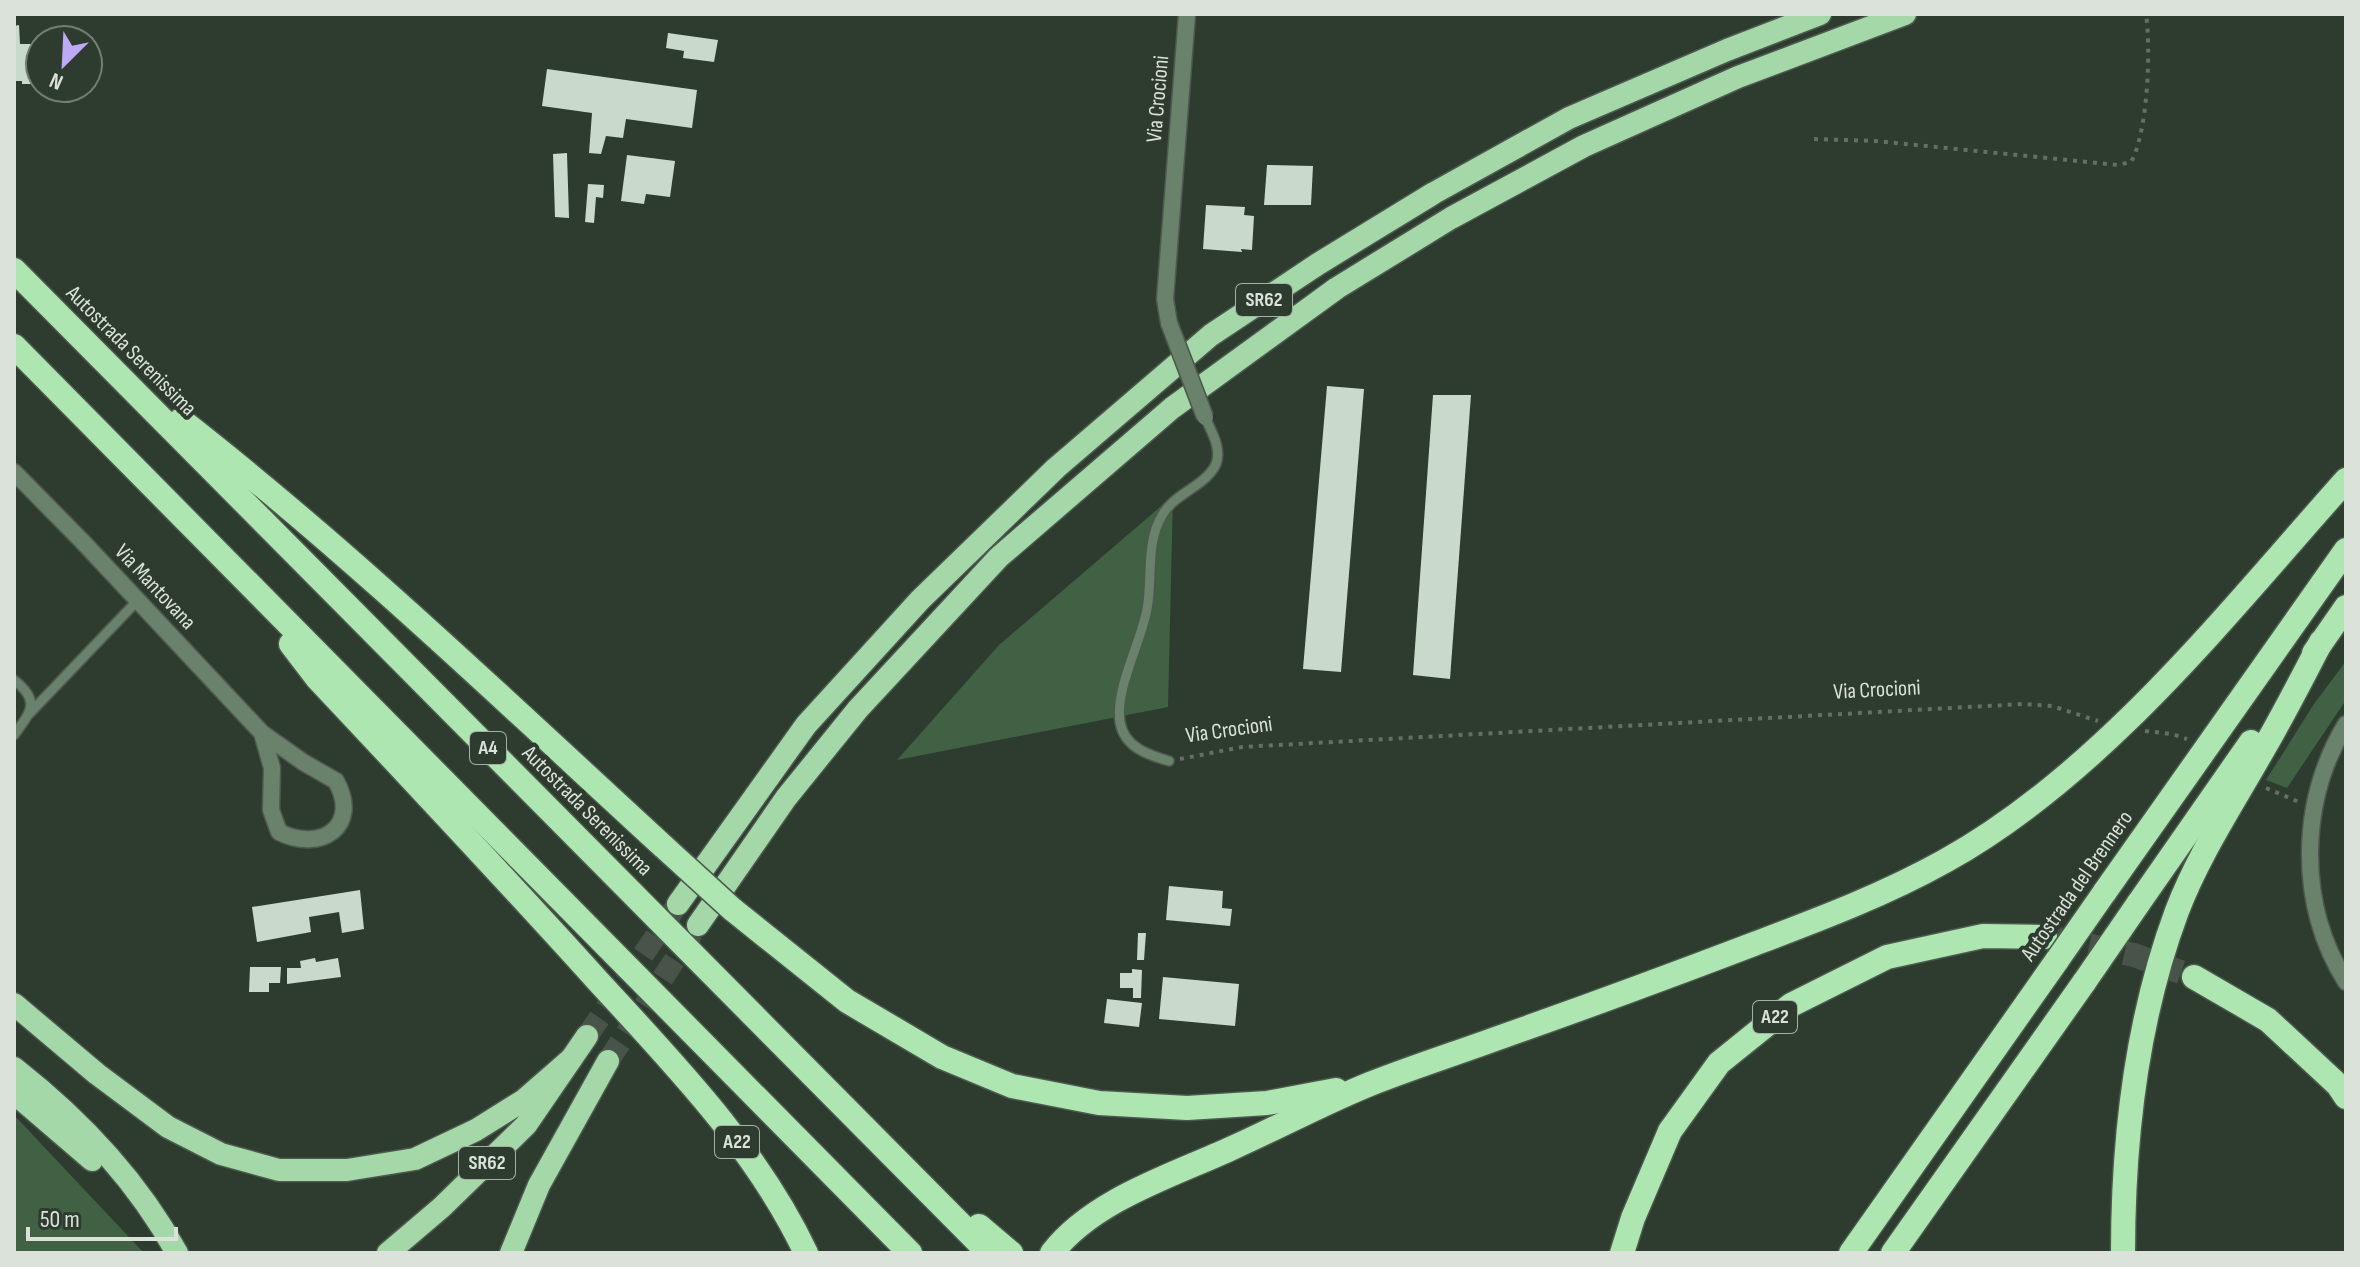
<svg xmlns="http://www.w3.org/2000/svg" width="2360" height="1267" viewBox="0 0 2360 1267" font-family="'Sofia Sans Condensed',sans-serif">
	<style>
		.green { fill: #406143 }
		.building { fill: #c9d9ca }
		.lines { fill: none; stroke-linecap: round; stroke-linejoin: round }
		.trunk-tunnel { stroke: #485449; stroke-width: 22; stroke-dasharray: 22 11; stroke-linecap: butt }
		.motorway-tunnel { stroke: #485449; stroke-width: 24; stroke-dasharray: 24 12; stroke-linecap: butt }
		.service-casing { stroke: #4d594e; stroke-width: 12 }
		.minor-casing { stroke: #4d594e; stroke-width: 19 }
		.tertiary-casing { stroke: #4d594e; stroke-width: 19 }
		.trunk-casing { stroke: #4d594e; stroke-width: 25 }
		.motorway-casing { stroke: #4d594e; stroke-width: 27 }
		.path { stroke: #646f65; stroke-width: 4; stroke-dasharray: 4 6; stroke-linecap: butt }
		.service { stroke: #6a816b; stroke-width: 9 }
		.minor { stroke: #6a816b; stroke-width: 16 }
		.tertiary { stroke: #6a816b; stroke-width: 16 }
		.trunk { stroke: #a4d8a8; stroke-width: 22 }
		.motorway { stroke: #ade6b1; stroke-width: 24 }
		.minor-bridge-casing { stroke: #4d594e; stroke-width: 19; stroke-linecap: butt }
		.motorway-bridge-casing { stroke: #4d594e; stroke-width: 27; stroke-linecap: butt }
		.minor-bridge { stroke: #6a816b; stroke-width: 16 }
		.motorway-bridge { stroke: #ade6b1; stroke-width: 24 }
		.labels { text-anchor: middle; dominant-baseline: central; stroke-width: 8; stroke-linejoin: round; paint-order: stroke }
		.shield { fill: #2e3b2f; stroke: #a6b0a7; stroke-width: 2 }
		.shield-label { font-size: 20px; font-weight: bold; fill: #dae2da }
		.street-label { font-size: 22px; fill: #dae2da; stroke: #2e3b2f }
	</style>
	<rect width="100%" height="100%" fill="#2e3b2f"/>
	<g class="green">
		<polygon points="1173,496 1168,707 897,760 999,645"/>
		<polygon points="2346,661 2346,700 2287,788 2266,780 2314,704"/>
		<polygon points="14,1115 144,1253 14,1253"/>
	</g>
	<g class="building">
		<polygon points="19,25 20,44 40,44 40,69 35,68 35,84 22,84 22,81 15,81 14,26"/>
		<polygon points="668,33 718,40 714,62 683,58 684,51 666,48"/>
		<polygon points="88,37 93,37 94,67 88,67"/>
		<polygon points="547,69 697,90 692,128 626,119 623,138 606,136 601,154 589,153 592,113 542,106"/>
		<polygon points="567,153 569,218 555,217 553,154"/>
		<polygon points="627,155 675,161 670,197 646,194 644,204 621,201"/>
		<polygon points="1267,165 1313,166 1311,205 1264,205"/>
		<polygon points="588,184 604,185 603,198 596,197 594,223 585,222"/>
		<polygon points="1206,205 1245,207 1244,215 1254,216 1252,250 1241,249 1242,252 1203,249"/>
		<polygon points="1327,386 1364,389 1341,672 1303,669"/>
		<polygon points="1433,395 1471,395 1450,679 1413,675"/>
		<polygon points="1169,886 1223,891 1222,908 1232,909 1230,926 1166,920"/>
		<polygon points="360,890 364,929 342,933 339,912 309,917 311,932 257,942 252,907"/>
		<polygon points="1138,933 1146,933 1144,960 1137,960"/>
		<polygon points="315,958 316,962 338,958 341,977 287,984 287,968 301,968 300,961"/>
		<polygon points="250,967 281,967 280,983 269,983 269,992 249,992"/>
		<polygon points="1132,969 1142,970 1141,998 1133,998 1133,988 1120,988 1120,973 1132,973"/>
		<polygon points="1163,977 1239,984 1235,1026 1159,1019"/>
		<polygon points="1107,999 1142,1003 1139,1027 1104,1023"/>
	</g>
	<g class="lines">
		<g class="trunk-tunnel">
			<polyline points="587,1036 678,904"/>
			<polyline points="608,1061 693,932"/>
		</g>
		<polyline class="motorway-tunnel" points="2054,938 2134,955 2194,977"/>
		<g class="service-casing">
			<g id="service">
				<path d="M14,680c27,21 17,32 0,55"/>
				<polyline points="29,714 138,600"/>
				<path d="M1169,761c-21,-6 -45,-14 -49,-39 -5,-34 21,-79 27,-113 6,-31 -2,-67 16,-95 12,-21 43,-28 53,-50 6,-16 -5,-33 -11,-47"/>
			</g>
		</g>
		<g class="minor-casing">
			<g id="minor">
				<polyline points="1169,323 1165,299 1187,14"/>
				<path d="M14,472l68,69 180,192 41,29 33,19c25,45 -15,72 -57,51l-8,-22 1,-42 -10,-35"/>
			</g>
		</g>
		<g class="tertiary-casing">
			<path id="tertiary" d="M2346,724c-47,78 -49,180 0,258"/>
		</g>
		<g class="trunk-casing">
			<g id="trunk">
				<polyline points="678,904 806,725 920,600 1056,468 1211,335 1318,264 1434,193 1569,118 1727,50 1820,14"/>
				<polyline points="698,925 786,798 858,709 999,557 1172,408 1337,288 1451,218 1584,146 1738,77 1905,14"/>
				<polyline points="14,1004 97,1074 168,1127 221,1154 279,1170 347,1170 415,1159 476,1130 524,1100 571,1059"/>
				<path d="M14,1068c65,51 123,112 163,185"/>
				<polyline points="14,1093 92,1160"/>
				<polyline points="388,1253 442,1207 526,1125 587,1036"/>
				<polyline points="511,1253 539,1185 608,1061"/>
			</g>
		</g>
		<g class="motorway-casing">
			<g id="motorway">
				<polyline points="14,270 989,1253"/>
				<polyline points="14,346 910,1253"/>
				<path d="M181,420c169,132 325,282 483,427"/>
				<path d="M291,644l26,34c94,100 188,200 280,302 77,84 160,169 209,273"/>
				<polyline points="2314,653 2346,607"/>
				<polyline points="2104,893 2346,550"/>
				<polyline points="2138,904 2251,742"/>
				<polyline points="732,909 847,1001 942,1057 1012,1086 1099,1103 1187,1108 1267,1103 1336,1090"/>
				<polyline points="2194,977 2268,1020 2338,1085 2346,1097"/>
				<polyline points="979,1226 1011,1253"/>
				<path d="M1052,1253c41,-53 119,-77 178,-104 47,-21 93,-46 140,-65 43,-17 87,-31 131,-47 85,-30 169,-61 253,-93 66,-25 130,-49 191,-83 157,-87 283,-249 401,-381"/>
				<polyline points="1622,1253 1633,1218 1670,1131 1719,1063 1791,1005 1887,957 1983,936 2045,937"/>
				<polyline points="1851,1253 2058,959"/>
				<polyline points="1893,1253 2085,981"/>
				<path d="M2123,1253c0,-113 14,-235 54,-342 21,-55 54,-105 83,-156 22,-37 41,-75 61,-113"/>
			</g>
		</g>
		<g class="path">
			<path d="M1814,139l62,2 242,24 13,-3c17,-30 20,-113 15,-148"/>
			<polyline points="2145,731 2172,734 2187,739"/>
			<polyline points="1180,759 1242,747 2023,704 2052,706 2098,721"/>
			<polyline points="2266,788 2299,802"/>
		</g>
		<use href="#service" class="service"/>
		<use href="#minor" class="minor"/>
		<use href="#tertiary" class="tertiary"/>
		<use href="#trunk" class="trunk"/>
		<use href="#motorway" class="motorway"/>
		<g class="minor-bridge-casing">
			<polyline id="minor-bridge" points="1169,323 1205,417"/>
		</g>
		<g class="motorway-bridge-casing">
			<g id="motorway-bridge">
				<polyline points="664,847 732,909"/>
				<polyline points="2058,959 2104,893"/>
				<polyline points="2085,981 2138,904"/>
			</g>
		</g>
		<use href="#minor-bridge" class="minor-bridge"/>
		<use href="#motorway-bridge" class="motorway-bridge"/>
	</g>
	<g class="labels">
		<g class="shield">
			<rect x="1236" y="284" width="56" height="32" rx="6"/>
			<rect x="470" y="732" width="36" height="32" rx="6"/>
			<rect x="1753" y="1001" width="44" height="32" rx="6"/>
			<rect x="715" y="1126" width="44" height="32" rx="6"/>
			<rect x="459" y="1147" width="56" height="32" rx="6"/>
		</g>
		<g class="shield-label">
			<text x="1264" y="300">SR62</text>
			<text x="488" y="748">A4</text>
			<text x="1775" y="1017">A22</text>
			<text x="737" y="1142">A22</text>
			<text x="487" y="1163">SR62</text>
		</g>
		<g class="street-label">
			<text transform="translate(1158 99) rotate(-85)">Via Crocioni</text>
			<text transform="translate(131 351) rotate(45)">Autostrada Serenissima</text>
			<text transform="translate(155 587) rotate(47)">Via Mantovana</text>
			<text transform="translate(1877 690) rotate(-3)">Via Crocioni</text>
			<text transform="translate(1229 730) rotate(-8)">Via Crocioni</text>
			<text transform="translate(587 811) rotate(45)">Autostrada Serenissima</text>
			<text transform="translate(2077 886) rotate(-55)">Autostrada del Brennero</text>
		</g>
	</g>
	<rect width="2360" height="1267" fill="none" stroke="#dae2da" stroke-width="32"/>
	<g transform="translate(64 64) rotate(204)"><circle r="38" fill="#2e3b2f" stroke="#737e73" stroke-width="2"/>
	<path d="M0-6L14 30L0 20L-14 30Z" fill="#bea9f5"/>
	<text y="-12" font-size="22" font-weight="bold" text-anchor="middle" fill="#dae2da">N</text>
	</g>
	<path d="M28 1227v12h148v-12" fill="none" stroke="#dae2da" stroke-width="4"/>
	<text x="40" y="1227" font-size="24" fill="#dae2da" stroke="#2e3b2f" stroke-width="6" paint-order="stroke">50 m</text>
</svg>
